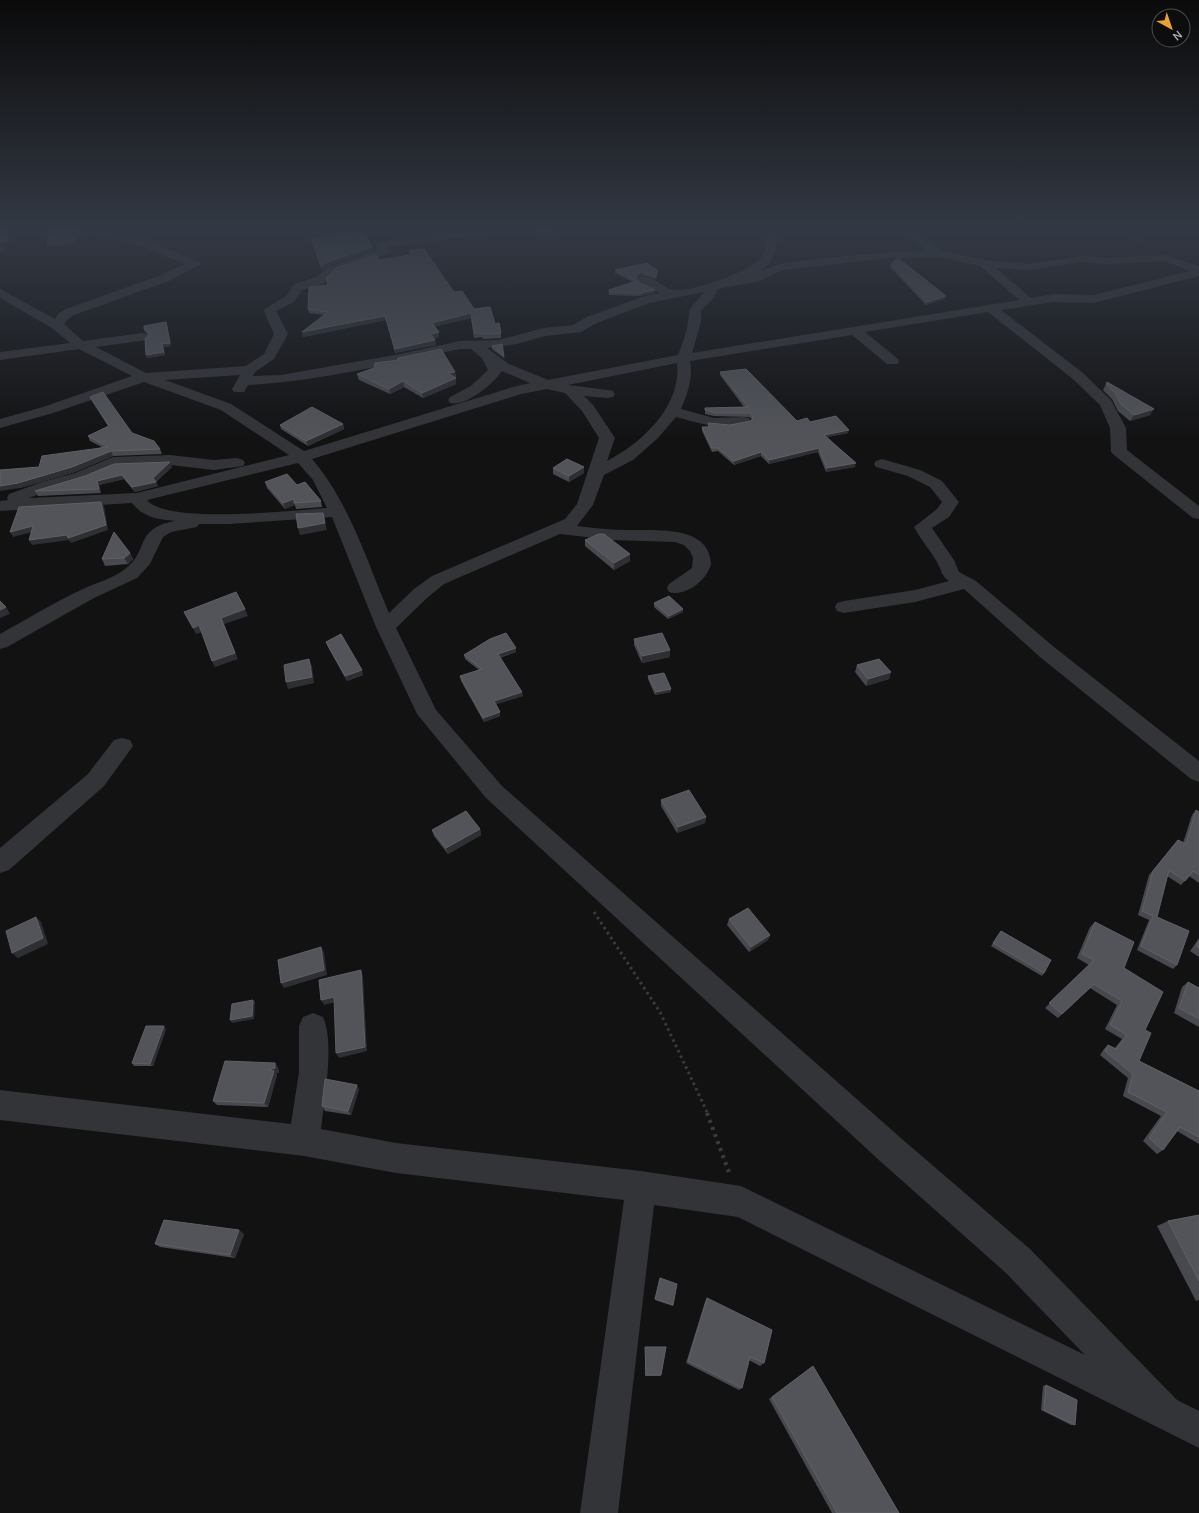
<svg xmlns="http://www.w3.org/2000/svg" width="1199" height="1513" viewBox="0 0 1199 1513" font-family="Manrope,sans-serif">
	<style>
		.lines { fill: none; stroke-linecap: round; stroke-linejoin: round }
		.path-far2 { stroke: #393b3f; stroke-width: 1.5; stroke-dasharray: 1 1.5; stroke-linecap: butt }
		.path-far1 { stroke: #393b3f; stroke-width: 3; stroke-dasharray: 2.5 3.5; stroke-linecap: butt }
		.path { stroke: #393b3f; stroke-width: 4; stroke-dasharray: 3 4.5; stroke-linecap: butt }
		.minor { fill: #333438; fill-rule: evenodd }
		.wall { fill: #48494e }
		.shaded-wall { fill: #2e2f32 }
		.building { fill: #525459; stroke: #5f6167 }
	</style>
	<rect width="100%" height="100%" fill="#121213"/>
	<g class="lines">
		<polyline class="path-far2" points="1114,228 1146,245"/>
		<polyline class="path-far1" points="594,912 660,1012 708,1114"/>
		<polyline class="path" points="707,1113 730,1175"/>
		<g class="minor">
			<path d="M479,228h14l-4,5 -4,1 -97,13 2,5 -2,2 -52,17 -12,12 -22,7 -8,12 -18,9 12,23 -14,25 -19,13 -2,4 28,-1 119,-21 60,-13 38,-1 46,-12 29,-3 14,-8 55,-20 18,-4 -21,-10 -2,-3 2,-3c12,-3 23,10 34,13 14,4 79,-19 88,-32 6,-8 6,-20 7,-30h10c-1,19 -2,34 -20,44l21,-8 45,-6 66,-6 37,-1 -26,-23h12l29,23 42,9 45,4 52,-8 27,2 57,-3 34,11v10l-105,27 -41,-1 -52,8 82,63 28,27 15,28 1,22 72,56v13l-6,-1 -79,-63 -3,-3 -1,-24 -10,-23 -27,-26 -85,-67 -123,20 32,26 2,3 -2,3h-10l-35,-29 -162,26c3,18 -2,31 -9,48l33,9 30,-1 5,1 2,3 -2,3c-27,7 -47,0 -73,-7l-18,21 -25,22 -29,15 -11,30 -16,21c17,2 33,4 50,4 27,1 82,-6 84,34 -4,16 -25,33 -42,28l-2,-4 2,-4 23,-16 1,-10 -3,-7 -6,-6 -9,-3 -63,-2 -52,-6 -116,50 -16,13 -32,31 40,82 66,76 400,353 128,110 147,151 22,11v37l-461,-231 -84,-12 -36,308h-38l44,-313 -228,-27 -92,-17 -304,-36v-30l291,34 8,-52v-46l4,-9 10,-4 10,4c12,27 1,82 -2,112l75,14 245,28 100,15 344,169 -79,-82 -126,-112 -394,-363 -69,-84 -41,-87 -44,-110 -103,7h-30l-2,3 -26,5 -8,5 -13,27 -13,14 -43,20 -87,49 -7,2v-15c27,-15 53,-31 81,-44 13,-7 32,-11 44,-21 25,-18 8,-40 50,-48 -18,-2 -31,-3 -43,-18l-132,8v-10l8,-1 -1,-2 2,-4 33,-12 33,-9 38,-16 57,-2 44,5 23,-2 6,2 2,3 -2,3 -29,4 -44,-5 -54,2 -29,12 -33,9 -25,10 108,-5 152,-38 -68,-45 -77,-28 -91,31 -53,15v-9l43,-12 89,-31 -53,-27 -79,11v-8l70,-9 -18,-15 -52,-30v-9l55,30 4,-6 7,-4 95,-34 24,-11 -48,-20 -38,-9 -1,-2 5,-3 41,9 55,23 2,2 -32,17 -95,34 -6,4 -4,5 19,17 59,-8 5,1 2,3 -2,3 -51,7 50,26 100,-7 18,-12 10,-20 -10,-23 1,-2 21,-13 8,-12 22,-7 12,-10 50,-17 -2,-6 2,-2zM938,257l42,9 39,34 -327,53 9,-31v-12l11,-10 6,-11 42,-8 22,-11 108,-12zM1164,261l26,10 -96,24 -41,-1 -22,4 -35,-30 33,2 52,-8 27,2zM704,292l-15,18c0,16 -5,30 -11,45l-130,25 -39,-16 -22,-16 30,-4 28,-8 36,-4 16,-9 52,-20zM460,349h11l11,9 6,12 -17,16 -21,11 -2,3 2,3c16,4 43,-19 52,-32l28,12 -17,4 -209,64 -73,-47 -66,-24 75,-5 -8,14 2,3h10l4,-7c71,-4 142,-21 212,-36zM677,363c5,43 -35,80 -70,98l8,-23 -22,-33 -9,-9 24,2 5,-1 2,-3 -2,-3 -5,-1 -40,-5zM547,389l18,4 17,18 17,27 -22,66 -12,15 -133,57 -18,13 -25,24c-22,-52 -40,-111 -77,-154l209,-65zM298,463l15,17 14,28c-32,2 -160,17 -180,-8z"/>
			<polygon points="0,246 5,247 7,249 5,251 0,252"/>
			<path d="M882,459l38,11 22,11 17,21 -10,15 -17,11 22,32 5,12 17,9 78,66 145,114v21l-8,-3 -151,-122 -76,-68 -49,13 -71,11 -7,-2 -2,-4 2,-4 7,-2 71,-11 34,-9c-7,-4 -8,-12 -12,-19 -7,-12 -16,-22 -23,-35l23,-18 5,-7 -12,-15 -22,-11 -32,-9 -2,-3 2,-3z"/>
			<polygon points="122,738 130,740 133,746 104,786 9,870 0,873 0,848 88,774 114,740"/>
		</g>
	</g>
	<g class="wall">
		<polygon points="0,228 90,228 75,240 76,244 48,247 50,233 4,231 10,244"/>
		<polygon points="533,228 555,228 557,231 557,234 539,237"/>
		<polygon points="311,238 372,247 372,250 328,266 322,270"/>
		<polygon points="410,250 454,292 474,309 495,324 501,333 501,338 483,339 482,337 474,338 471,318 435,326 439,332 439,337 434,338 435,340 436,345 395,353 386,320 303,337 302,332 324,315 309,313 308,309 327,285 326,278 379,260 411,255"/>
		<polygon points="891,264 945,299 926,305 890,267"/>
		<polygon points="615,270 657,270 656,279 643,275 639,276 637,278 638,282 655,293 640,296 609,295 609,290 633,282 615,273"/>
		<polygon points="167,325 171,346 163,347 165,355 147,358 146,355 148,334 145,332 144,329"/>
		<polygon points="492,346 504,356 505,359 492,349"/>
		<polygon points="455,372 456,378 455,378 456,378 456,384 423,398 404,387 390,394 359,380 357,374"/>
		<polygon points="720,372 797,421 810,422 848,433 827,437 855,467 826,472 818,452 769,464 761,456 734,465 718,451 712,452 702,431 702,427 708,427 708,423 730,425 751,421 752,419 749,417 714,416 705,414 705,408 744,407 720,375"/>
		<polygon points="1106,384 1150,415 1130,421 1118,411 1112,399 1103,390"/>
		<polygon points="90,397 132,433 160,449 162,454 113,456 75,472 20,488 39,467 102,447 90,441 88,436 108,426 92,401"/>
		<polygon points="343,424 344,429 308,446 281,429 280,425"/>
		<polygon points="172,467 156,482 158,486 135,492 124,479 99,485 101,493 38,496 35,491"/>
		<polygon points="584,467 584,473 569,482 553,474 553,468"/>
		<polygon points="265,482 297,485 321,501 322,507 296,509 295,505 285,509 267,488"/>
		<polygon points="585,540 630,554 630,561 614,570 585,546"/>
		<polygon points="130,553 133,559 128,564 105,566 102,559"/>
		<polygon points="654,603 683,612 668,619 654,607"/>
		<polygon points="634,639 670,650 670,657 642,663 634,645"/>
		<polygon points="326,642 363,675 347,681 328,647"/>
		<polygon points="516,648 516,652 500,658 523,696 496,704 500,712 500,716 484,722 461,681 460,676 479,670 465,659 464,655"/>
		<polygon points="857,665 891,672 889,679 866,686 855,672"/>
		<polygon points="648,676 671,689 671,692 655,695 648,679"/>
		<polygon points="661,800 706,817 705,823 677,833 661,806"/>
		<polygon points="1196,810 1199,812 1199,883 1189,876 1181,885 1167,876 1157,917 1177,965 1173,969 1137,950 1149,920 1138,915 1149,875 1178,840 1183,843 1192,815"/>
		<polygon points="480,829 481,835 448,854 434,836 432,830"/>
		<polygon points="729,919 770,935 768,940 749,952 727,925"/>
		<polygon points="1095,922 1124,968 1145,1030 1139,1061 1199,1091 1199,1144 1177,1131 1163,1150 1157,1154 1143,1141 1161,1116 1123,1096 1128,1078 1100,1055 1104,1049 1108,1045 1115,1048 1122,1039 1105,1029 1117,1005 1090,988 1058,1018 1045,1008 1089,965 1077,958 1090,927"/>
		<polygon points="1001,931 1044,973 1042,976 991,946"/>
		<polygon points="1199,938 1199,957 1190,951"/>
		<polygon points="1188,982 1199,988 1199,1027 1174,1013 1182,987"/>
		<polygon points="166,1029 153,1066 134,1066 132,1063"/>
		<polygon points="275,1063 278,1068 279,1073 276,1073 277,1075 268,1107 217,1105 213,1101"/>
		<polygon points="359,1089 351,1115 325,1111 322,1106"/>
		<polygon points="1199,1215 1199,1300 1196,1301 1157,1226 1168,1221"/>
		<polygon points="244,1234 235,1258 160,1247 155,1244"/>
		<polygon points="660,1278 673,1305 673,1306 655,1300"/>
		<polygon points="707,1298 764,1363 760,1366 749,1360 742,1388 739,1390 686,1363 705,1302"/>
		<polygon points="645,1347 661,1375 661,1376 645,1376"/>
		<polygon points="813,1366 899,1513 832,1513 769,1399"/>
		<polygon points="1046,1385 1075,1425 1071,1425 1041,1410 1043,1386"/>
	</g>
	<g class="shaded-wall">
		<polygon points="85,228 90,228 75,240 76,244 48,247 47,244 74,237"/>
		<polygon points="557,231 557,234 539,237 539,233"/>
		<polygon points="9,241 10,244 0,246 0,242"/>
		<polygon points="372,247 372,250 328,266 322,270 321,266 327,262"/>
		<polygon points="643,272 643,275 639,276 636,279 636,276 639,273"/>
		<polygon points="655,290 655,293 640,296 641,293"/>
		<polygon points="946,296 945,299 926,305 927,302"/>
		<polygon points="471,313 471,318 433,327 432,323"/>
		<polygon points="385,316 386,320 303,337 302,332"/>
		<polygon points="166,322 171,346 163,347 165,355 147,358 146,355 162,344"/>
		<polygon points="439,332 439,337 432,338 431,334"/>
		<polygon points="435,340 436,345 395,353 395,349"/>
		<polygon points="455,372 456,378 448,379 448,373"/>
		<polygon points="456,378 456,384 423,398 422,393"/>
		<polygon points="403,381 404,387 390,394 389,389"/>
		<polygon points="1154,409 1150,415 1130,421 1134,415"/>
		<polygon points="343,424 344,429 308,446 306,441"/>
		<polygon points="849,430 848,433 823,438 824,435"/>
		<polygon points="819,448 818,452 769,464 769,460"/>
		<polygon points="111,451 113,456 75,472 20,488 0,491 0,486"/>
		<polygon points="761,452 761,456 734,465 734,461"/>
		<polygon points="170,462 172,467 156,482 158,486 135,492 132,487 153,478"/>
		<polygon points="856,463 855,467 826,472 827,468"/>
		<polygon points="584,467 584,473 569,482 569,476"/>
		<polygon points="122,475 124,479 99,485 101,493 99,489 97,481"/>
		<polygon points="294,499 295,505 285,509 283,503"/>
		<polygon points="101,502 104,506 108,530 71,543 69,540 32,545 29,540"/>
		<polygon points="323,513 327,530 300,535 298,528"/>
		<polygon points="33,526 36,531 13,537 10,532"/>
		<polygon points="130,553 133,559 128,564 124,558"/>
		<polygon points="630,554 630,561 614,570 614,563"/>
		<polygon points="6,607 10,614 0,618 0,610"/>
		<polygon points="245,609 248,616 224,624 238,659 215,667 212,661 221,618"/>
		<polygon points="683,609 683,612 668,619 669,616"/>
		<polygon points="199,625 202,632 196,634 193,628"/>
		<polygon points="516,648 516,652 498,658 498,654"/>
		<polygon points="670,650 670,657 642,663 642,656"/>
		<polygon points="309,659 312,666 314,683 288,689 286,682"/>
		<polygon points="362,670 363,675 347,681 345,676"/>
		<polygon points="891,672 889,679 866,686 868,679"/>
		<polygon points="671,689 671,692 655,695 656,692"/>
		<polygon points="522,692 523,696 494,705 494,701"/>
		<polygon points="500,712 500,716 484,722 483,718"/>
		<polygon points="706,817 705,823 677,833 678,827"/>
		<polygon points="480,829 481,835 448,854 446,848"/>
		<polygon points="36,917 41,922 48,944 18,958 12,953"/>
		<polygon points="770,935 768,940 749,952 751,947"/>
		<polygon points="321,947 324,952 327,975 284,988 281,983"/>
		<polygon points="361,970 363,976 367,1051 339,1058 336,1053"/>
		<polygon points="334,997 336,1002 324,1005 321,1000"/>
		<polygon points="253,1000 255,1002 254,1019 232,1023 230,1020"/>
		<polygon points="164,1026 166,1029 153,1066 150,1064"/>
		<polygon points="275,1063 278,1068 279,1073 276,1073 277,1075 268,1107 264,1103 268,1070"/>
		<polygon points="357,1085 359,1089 351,1115 348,1111"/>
		<polygon points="239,1230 244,1234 235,1258 230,1255"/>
	</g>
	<g class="building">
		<polygon points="0,228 3,228 9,241 0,242"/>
		<polygon points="12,228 85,228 74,237 75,241 47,244 51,230"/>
		<polygon points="535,228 555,228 557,231 539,233"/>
		<polygon points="363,231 372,247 327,262 321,266 311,238"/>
		<polygon points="424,249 454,292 462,291 474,309 490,307 495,324 499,323 501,333 483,334 481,333 474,333 471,313 432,323 439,332 431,334 435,340 395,349 385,316 302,332 328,312 308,309 309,287 328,285 326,278 336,268 376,255 379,260 411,255 410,250"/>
		<polygon points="898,258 946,296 927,302 891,264"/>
		<polygon points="647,263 657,270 656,277 643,272 639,273 636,276 638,282 655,290 641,293 609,292 609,290 637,281 615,270"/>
		<polygon points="166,322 170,343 162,344 164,352 146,355 145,339 149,333 144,329 144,326"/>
		<polygon points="502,344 504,356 492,346"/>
		<polygon points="441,349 455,372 448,373 456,378 422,393 403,381 389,389 357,374 374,368 375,363 398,360 398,358"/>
		<polygon points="746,369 797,421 807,418 810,422 836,416 849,430 824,435 856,463 827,468 819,448 769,460 761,452 734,461 718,448 712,448 702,427 709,427 708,423 730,425 751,421 753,417 750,413 715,413 705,410 705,408 748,407 720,372"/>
		<polygon points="1107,382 1154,409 1134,415 1121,404 1115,393 1106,384"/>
		<polygon points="103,392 132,433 154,441 160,449 111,451 72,467 18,483 0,486 0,470 39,467 42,456 108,447 88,436 109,426 90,397"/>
		<polygon points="312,407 343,424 306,441 280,425"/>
		<polygon points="567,459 584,467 569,476 553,468"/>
		<polygon points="170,462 153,478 156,482 132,487 122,475 97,481 99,489 35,491 85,476 114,464"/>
		<polygon points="287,474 297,485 305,482 321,501 294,503 294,499 283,503 265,482"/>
		<polygon points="101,502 106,525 68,538 67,535 29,540 33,526 10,532 19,507"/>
		<polygon points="323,513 325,523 298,528 296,514"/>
		<polygon points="114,532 130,553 124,558 102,559"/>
		<polygon points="599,534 604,534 630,554 614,563 585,540"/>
		<polygon points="236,592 245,609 221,618 235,653 212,661 199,625 193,628 184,612"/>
		<polygon points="669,596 683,609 669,616 654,603"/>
		<polygon points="0,601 6,607 0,610"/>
		<polygon points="506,633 516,648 498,654 522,692 494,701 500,712 483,718 460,676 482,669 464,655 490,639"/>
		<polygon points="662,633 670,650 642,656 634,639"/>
		<polygon points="341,634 362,670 345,676 326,642"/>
		<polygon points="309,659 312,677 286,682 284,665"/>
		<polygon points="879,659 891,672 868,679 857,665"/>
		<polygon points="664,673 671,689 656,692 648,676"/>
		<polygon points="689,790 706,817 678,827 661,800"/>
		<polygon points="1196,810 1199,812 1199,875 1193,871 1185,881 1169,870 1157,917 1189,931 1177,965 1141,946 1153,916 1142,911 1153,871 1178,840 1186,844"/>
		<polygon points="466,811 480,829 446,848 432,830"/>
		<polygon points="748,908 770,935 751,947 729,919"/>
		<polygon points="36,917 43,938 12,953 6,931"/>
		<polygon points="1095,922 1134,942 1124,968 1163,992 1145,1030 1151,1033 1139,1061 1199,1091 1199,1137 1180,1127 1163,1150 1149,1138 1167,1112 1128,1092 1133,1074 1105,1051 1108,1045 1116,1049 1127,1035 1110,1025 1122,1001 1094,984 1062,1014 1049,1003 1094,960 1082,954"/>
		<polygon points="1001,931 1051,960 1044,973 993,943"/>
		<polygon points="1199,941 1199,948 1196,946"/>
		<polygon points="321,947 324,970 281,983 278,960"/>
		<polygon points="361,970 365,1047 336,1053 334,997 321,1000 319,980"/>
		<polygon points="1188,982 1199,988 1199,1019 1179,1008"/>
		<polygon points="253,1000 252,1016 230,1020 232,1004"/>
		<polygon points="146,1026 164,1026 150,1064 132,1063"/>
		<polygon points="225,1061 275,1063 275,1068 268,1070 274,1071 264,1103 213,1101"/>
		<polygon points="325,1079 357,1085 348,1111 322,1106"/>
		<polygon points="1199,1215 1199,1281 1168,1221"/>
		<polygon points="164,1220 239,1230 230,1255 155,1244"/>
		<polygon points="660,1278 677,1284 673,1305 655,1299"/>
		<polygon points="707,1298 772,1330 764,1363 750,1357 742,1388 688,1361"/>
		<polygon points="645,1347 666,1347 661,1375 646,1375"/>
		<polygon points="813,1366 899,1513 837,1513 772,1397"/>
		<polygon points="1046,1385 1077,1400 1075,1425 1044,1410"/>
	</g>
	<linearGradient id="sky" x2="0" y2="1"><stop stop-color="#0a0a0a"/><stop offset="0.52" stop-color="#333944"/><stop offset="1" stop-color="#333944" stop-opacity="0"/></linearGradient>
	<rect width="1199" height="440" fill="url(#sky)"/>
	<g transform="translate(1171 28) rotate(140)"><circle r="19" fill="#0d0d0e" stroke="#494c50"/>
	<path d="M0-3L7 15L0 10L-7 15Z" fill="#eaa133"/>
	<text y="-6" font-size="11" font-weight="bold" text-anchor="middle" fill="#a4aab3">N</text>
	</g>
</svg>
